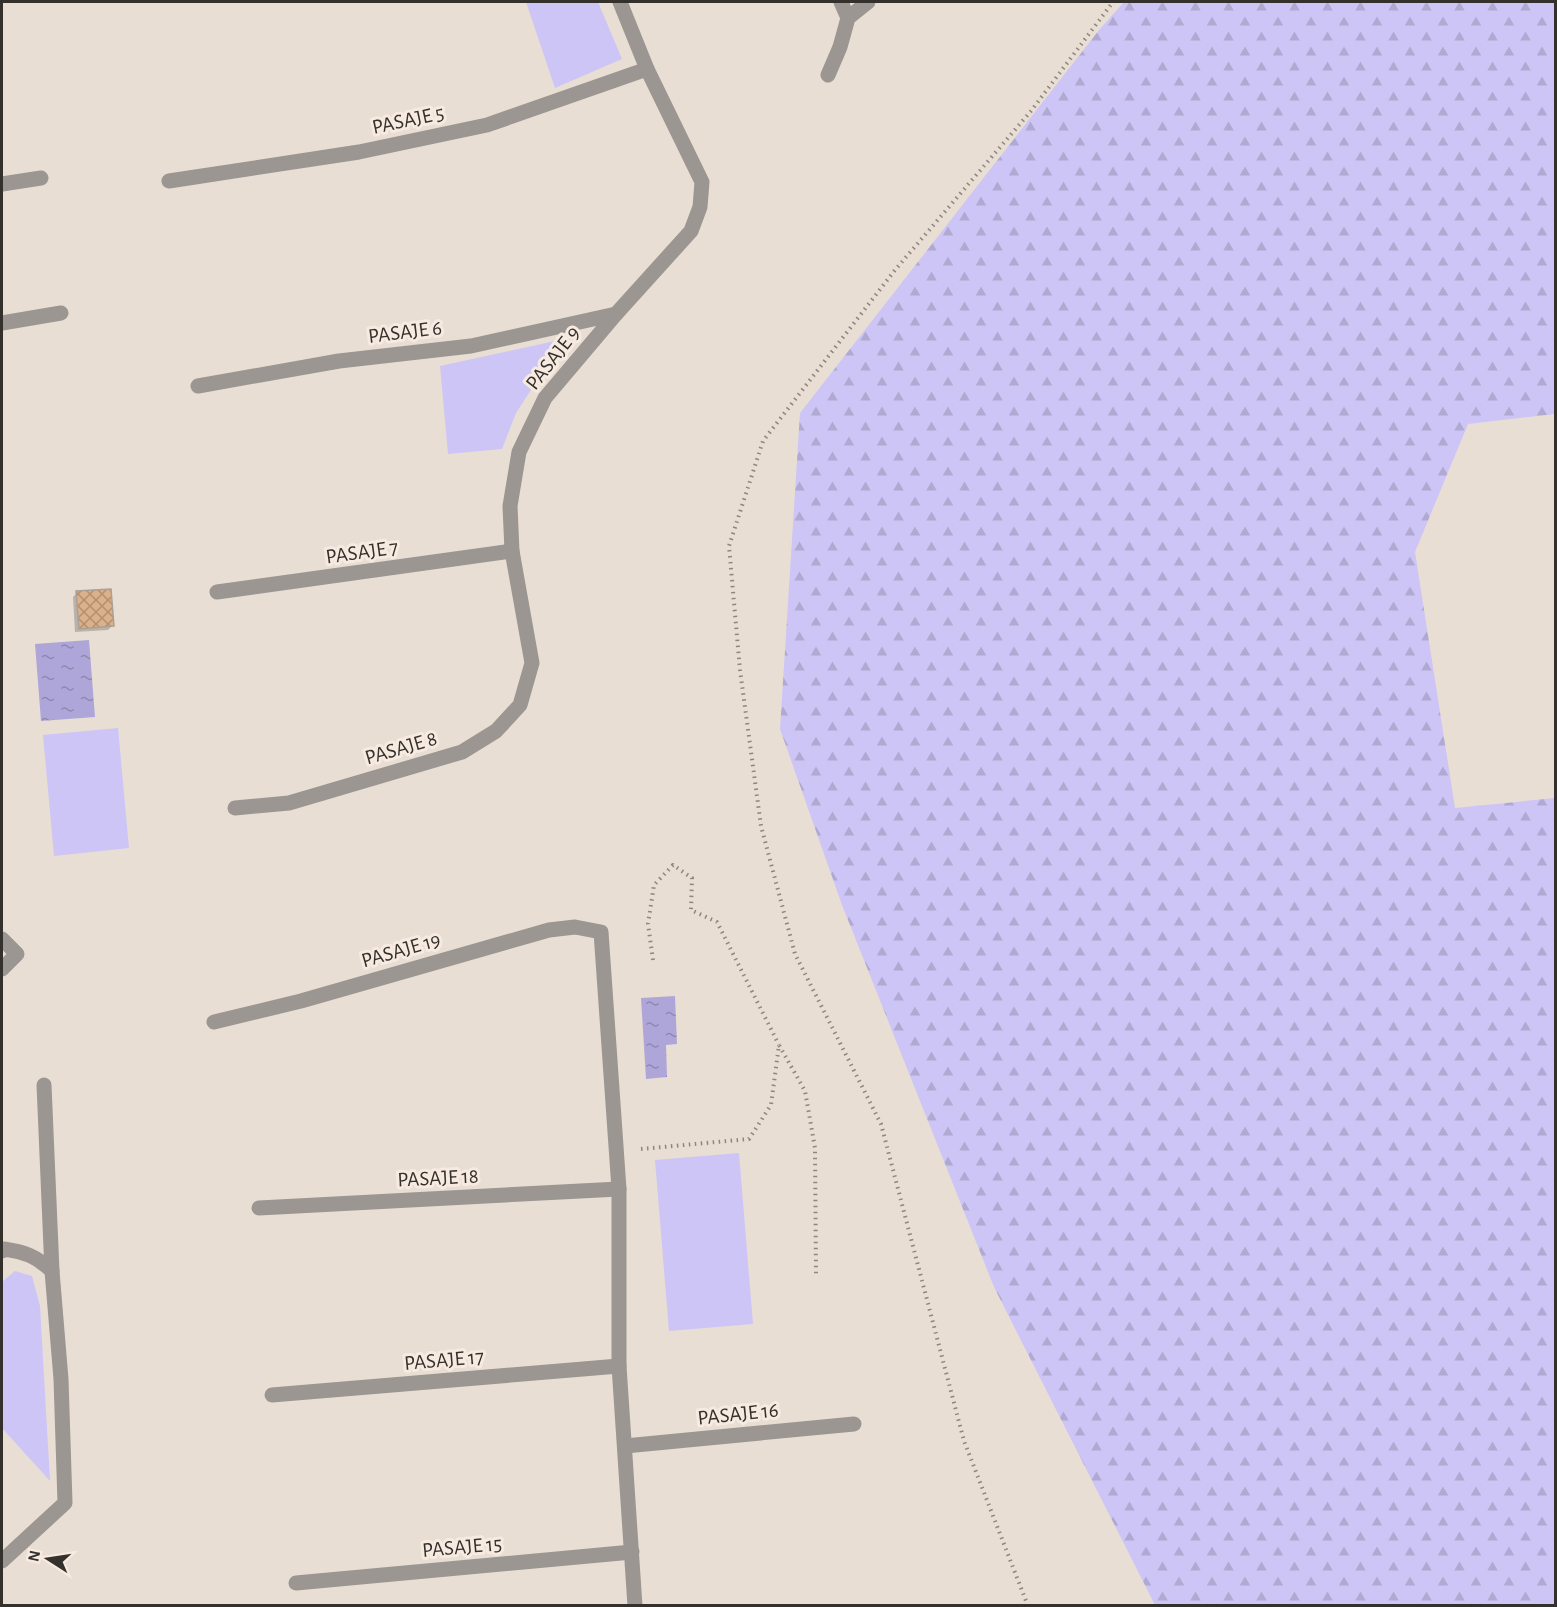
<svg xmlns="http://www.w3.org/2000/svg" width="1557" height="1607" viewBox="0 0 1557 1607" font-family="'Alegreya Sans',sans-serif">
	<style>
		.green { fill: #ccc5f6 }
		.forest { fill: url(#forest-firs) }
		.water { fill: url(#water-ripples) }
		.shadow { fill: #0003 }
		.building { fill: url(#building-cross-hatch); stroke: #aba097; stroke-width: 1.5 }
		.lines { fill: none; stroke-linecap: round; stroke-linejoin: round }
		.path { stroke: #8e867f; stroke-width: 4; stroke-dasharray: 1.5 4.5; stroke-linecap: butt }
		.minor { stroke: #9b9692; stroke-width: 15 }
		.labels { text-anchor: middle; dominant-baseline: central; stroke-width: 6; stroke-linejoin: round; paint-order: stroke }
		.street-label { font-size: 21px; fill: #34302c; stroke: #f7ebe1 }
	</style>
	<defs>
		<pattern id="forest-firs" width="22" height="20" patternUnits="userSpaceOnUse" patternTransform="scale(1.5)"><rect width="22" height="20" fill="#ccc5f6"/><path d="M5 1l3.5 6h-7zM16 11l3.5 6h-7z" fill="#b0aad3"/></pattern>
		<pattern id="water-ripples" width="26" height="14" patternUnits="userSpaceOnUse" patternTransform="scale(1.5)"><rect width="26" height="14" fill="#aea6d9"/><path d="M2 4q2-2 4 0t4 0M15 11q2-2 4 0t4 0" fill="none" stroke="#8e88b0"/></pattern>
		<pattern id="building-cross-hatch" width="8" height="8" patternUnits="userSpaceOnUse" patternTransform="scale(1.5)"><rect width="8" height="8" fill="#dbb189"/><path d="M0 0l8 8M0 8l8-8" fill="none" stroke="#b29070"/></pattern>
	</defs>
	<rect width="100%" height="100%" fill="#e9ded4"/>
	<g class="green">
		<polygon points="526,2 598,2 622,59 555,88"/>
		<polygon points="578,336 550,360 516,413 502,449 448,454 440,366"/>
		<polygon points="118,728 129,848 54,856 43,735"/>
		<polygon points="739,1153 753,1324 669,1331 655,1160"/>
		<polygon points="15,1271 32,1276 40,1306 50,1481 2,1428 2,1282"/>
	</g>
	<polygon class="forest" points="1124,2 1555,2 1555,414 1468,424 1415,552 1455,808 1555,798 1555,1605 1155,1605 994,1287 842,905 780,729 800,413 1099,30"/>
	<g class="water">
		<polygon points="89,640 95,717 41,721 35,644"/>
		<polygon points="675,996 677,1044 666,1045 667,1077 646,1079 641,998"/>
	</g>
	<polygon class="shadow" points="77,593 112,626 108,630 75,632 73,597"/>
	<polygon class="building" points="111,589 114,626 79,629 76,591"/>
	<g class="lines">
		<g class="path">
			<polyline points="653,960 648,924 654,885 673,865 692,878 691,910 717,922 779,1045"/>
			<polyline points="641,1149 749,1139 771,1105 779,1045 805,1091 815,1148 816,1274"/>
			<polyline points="1028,1606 964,1441 881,1124 795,954 761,826 740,670 729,546 763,441 895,270 1031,111 1113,2"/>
		</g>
		<g class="minor">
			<polyline points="841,2 848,18"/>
			<polyline points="828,75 840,47 848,18 868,2"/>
			<polyline points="169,181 359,152 487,125 647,69"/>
			<polyline points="2,184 41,178"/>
			<polyline points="2,323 61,313"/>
			<polyline points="198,386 339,361 471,346 616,314"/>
			<polyline points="217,592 512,551"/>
			<polyline points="235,808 289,803 462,752 496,731 520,705 532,663 512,551 510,506 519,452 545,398 616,314 691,231 700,207 702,182 647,69 620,2"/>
			<polyline points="2,939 17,954 2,969"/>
			<polyline points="214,1022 301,1001 549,930 575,927 601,932 619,1189 619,1366 635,1606"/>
			<polyline points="44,1085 52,1271"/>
			<polyline points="259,1208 619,1189"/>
			<path d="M2,1251l2,-2c21,3 32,7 48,22l9,108 4,124 -63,58"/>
			<polyline points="272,1395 619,1366"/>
			<polyline points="625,1446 854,1424"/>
			<polyline points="296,1583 632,1552"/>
		</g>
	</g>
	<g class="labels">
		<g class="street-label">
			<text transform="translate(408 120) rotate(-12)">PASAJE 5</text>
			<text transform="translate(405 332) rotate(-7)">PASAJE 6</text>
			<text transform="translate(553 358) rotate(-52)">PASAJE 9</text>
			<text transform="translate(362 552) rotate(-8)">PASAJE 7</text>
			<text transform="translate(401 748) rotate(-16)">PASAJE 8</text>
			<text transform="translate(401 950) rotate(-16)">PASAJE 19</text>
			<text transform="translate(438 1178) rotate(-3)">PASAJE 18</text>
			<text transform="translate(444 1360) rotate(-5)">PASAJE 17</text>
			<text transform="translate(738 1414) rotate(-6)">PASAJE 16</text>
			<text transform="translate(462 1547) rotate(-5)">PASAJE 15</text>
		</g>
	</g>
	<rect width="1557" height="1607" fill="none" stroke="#34302c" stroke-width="6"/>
	<g transform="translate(48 1559) rotate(282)" stroke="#f7ebe1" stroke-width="4.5" paint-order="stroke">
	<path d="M0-4.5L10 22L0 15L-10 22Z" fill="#34302c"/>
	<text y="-9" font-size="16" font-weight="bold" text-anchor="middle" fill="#34302c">N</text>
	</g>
</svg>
